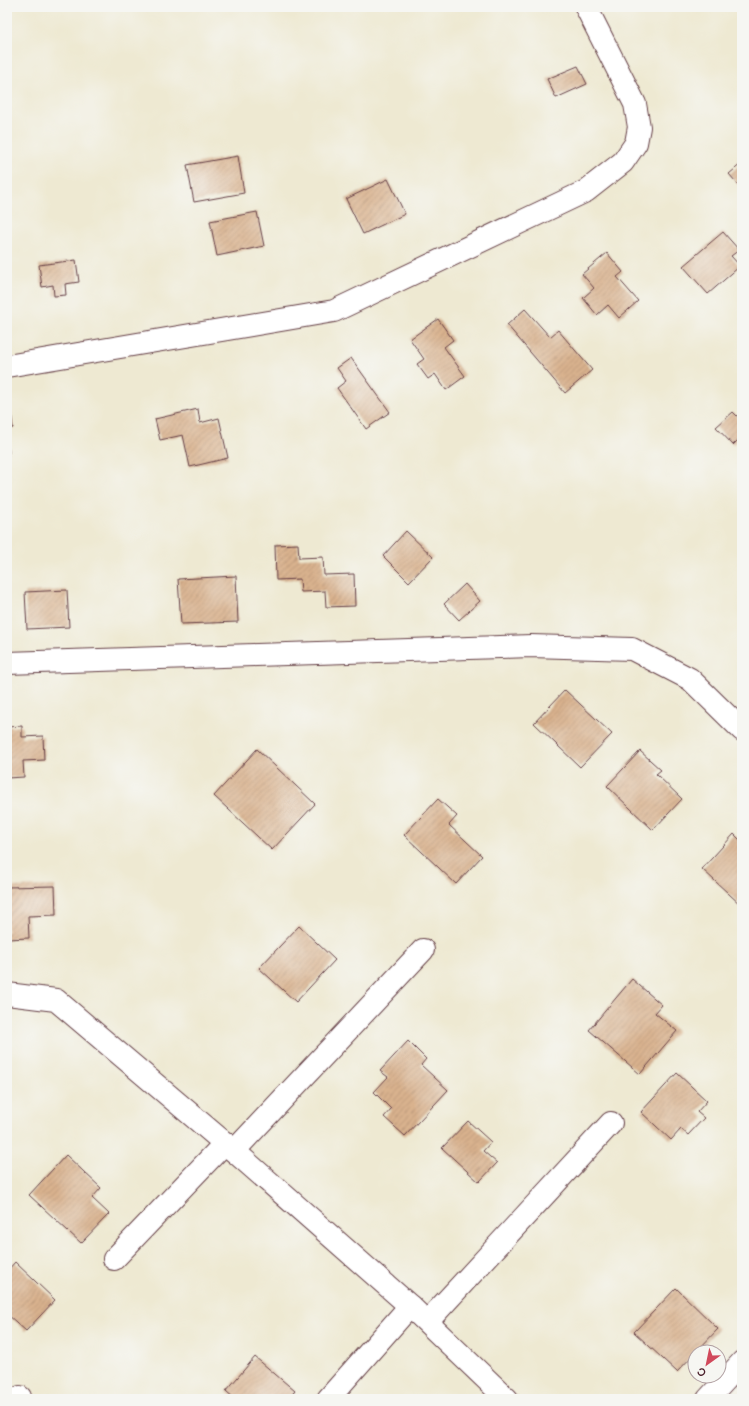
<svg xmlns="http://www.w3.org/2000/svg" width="749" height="1406" viewBox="0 0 749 1406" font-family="'Balsamiq Sans',sans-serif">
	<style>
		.building { fill: url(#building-hatch) }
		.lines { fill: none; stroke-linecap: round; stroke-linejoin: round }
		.minor-casing { stroke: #633d44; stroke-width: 24 }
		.minor { stroke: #fff; stroke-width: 22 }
	</style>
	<defs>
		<pattern id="building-hatch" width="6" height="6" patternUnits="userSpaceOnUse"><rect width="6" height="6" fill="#d9b28e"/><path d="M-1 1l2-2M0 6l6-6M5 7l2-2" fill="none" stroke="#b29074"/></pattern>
	</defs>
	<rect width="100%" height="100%" fill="#f6f6f2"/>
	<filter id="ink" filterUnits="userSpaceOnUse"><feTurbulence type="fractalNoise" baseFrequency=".025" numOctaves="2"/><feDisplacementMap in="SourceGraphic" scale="8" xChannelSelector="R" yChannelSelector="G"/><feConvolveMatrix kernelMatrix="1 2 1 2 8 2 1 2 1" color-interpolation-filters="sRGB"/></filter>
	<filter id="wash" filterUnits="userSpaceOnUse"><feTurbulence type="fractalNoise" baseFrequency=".012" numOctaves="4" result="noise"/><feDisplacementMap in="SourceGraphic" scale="16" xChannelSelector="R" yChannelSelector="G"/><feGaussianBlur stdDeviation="0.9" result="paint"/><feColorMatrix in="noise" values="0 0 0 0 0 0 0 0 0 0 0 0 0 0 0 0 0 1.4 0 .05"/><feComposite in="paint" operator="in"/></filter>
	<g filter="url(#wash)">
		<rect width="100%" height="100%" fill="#eee9d2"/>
		<g id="blocks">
			<g class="building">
				<polygon points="578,66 587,84 556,98 547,79"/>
				<polygon points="238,156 244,193 194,202 187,165"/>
				<polygon points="742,163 742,189 729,174"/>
				<polygon points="388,179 405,214 363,234 346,199"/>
				<polygon points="257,212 264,246 217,256 210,221"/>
				<polygon points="723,232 739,250 731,256 740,266 708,294 683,266"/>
				<polygon points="607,253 623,272 617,277 638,301 619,318 608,305 597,315 583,298 594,288 582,274"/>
				<polygon points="76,260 79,282 65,284 66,295 54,296 53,285 42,287 39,265"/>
				<polygon points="525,309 550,337 558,330 592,370 565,393 507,325"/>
				<polygon points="438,319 453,340 444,347 465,376 446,390 435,374 428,379 417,364 424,359 410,339"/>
				<polygon points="351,358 390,412 366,429 337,388 346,381 337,368"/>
				<polygon points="198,409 200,423 219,418 228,458 190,467 183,435 160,440 155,419"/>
				<polygon points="11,411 13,428 7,429 7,412"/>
				<polygon points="733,412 742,421 742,436 733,445 716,427"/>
				<polygon points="7,442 8,442 9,453 7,454"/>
				<polygon points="406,531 433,557 409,582 383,556"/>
				<polygon points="298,544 299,558 323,557 324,575 354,574 355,606 326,607 325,591 301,592 300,579 276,580 275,545"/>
				<polygon points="236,576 238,622 181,624 178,579"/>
				<polygon points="465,584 480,601 459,620 444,604"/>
				<polygon points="67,590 69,627 27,629 25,592"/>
				<polygon points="565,690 612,734 580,767 534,723"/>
				<polygon points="22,726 22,737 43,736 44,760 23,761 24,777 7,778 7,727"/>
				<polygon points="257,749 315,804 272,850 214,796"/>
				<polygon points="640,751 661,770 656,774 682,799 653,830 607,786"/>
				<polygon points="438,799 457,816 449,825 482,856 456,884 404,835"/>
				<polygon points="734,834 742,842 742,906 702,869"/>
				<polygon points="55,886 56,915 28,916 29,938 7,939 7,887"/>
				<polygon points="299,926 335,960 296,1002 259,968"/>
				<polygon points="632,979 662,1005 655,1013 677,1031 640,1074 589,1030"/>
				<polygon points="408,1041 426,1059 421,1065 448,1090 405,1136 384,1117 391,1109 374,1092 388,1077 380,1071"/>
				<polygon points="677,1073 707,1101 697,1112 704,1118 688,1135 681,1129 671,1140 641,1112"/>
				<polygon points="468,1121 491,1142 483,1151 497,1163 479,1182 442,1148"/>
				<polygon points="66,1155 101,1188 92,1198 109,1214 81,1243 29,1195"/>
				<polygon points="15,1262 55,1300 26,1331 7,1314 7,1271"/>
				<polygon points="676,1288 718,1329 677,1372 634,1332"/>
				<polygon points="255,1357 295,1391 288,1399 235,1399 226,1391"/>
			</g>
		</g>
	</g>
	<g filter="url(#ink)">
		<use href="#blocks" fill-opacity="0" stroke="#633d44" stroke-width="1"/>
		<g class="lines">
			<g class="minor-casing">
				<g id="minor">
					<polyline points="7,366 334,311 586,191 623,162 636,143 639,127 635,104 586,7"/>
					<polyline points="7,663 531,646 632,649 690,679 742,730"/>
					<polyline points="7,994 56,1000 234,1151 410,1306 507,1399"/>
					<polyline points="234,1151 423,950"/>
					<polyline points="114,1259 225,1143"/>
					<polyline points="427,1322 611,1123"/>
					<polyline points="18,1399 20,1397"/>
					<polyline points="328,1399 410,1306"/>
					<polyline points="708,1399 742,1362"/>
				</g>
			</g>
			<use href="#minor" class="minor"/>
		</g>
	</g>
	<rect width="749" height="1406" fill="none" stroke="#f6f6f2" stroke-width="24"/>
	<g transform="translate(707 1364) rotate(213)"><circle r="19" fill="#f6f6f2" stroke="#b1a0a2"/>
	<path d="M0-3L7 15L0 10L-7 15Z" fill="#d1495b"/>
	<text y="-6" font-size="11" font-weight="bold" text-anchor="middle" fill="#4a1f2b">С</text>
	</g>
</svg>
